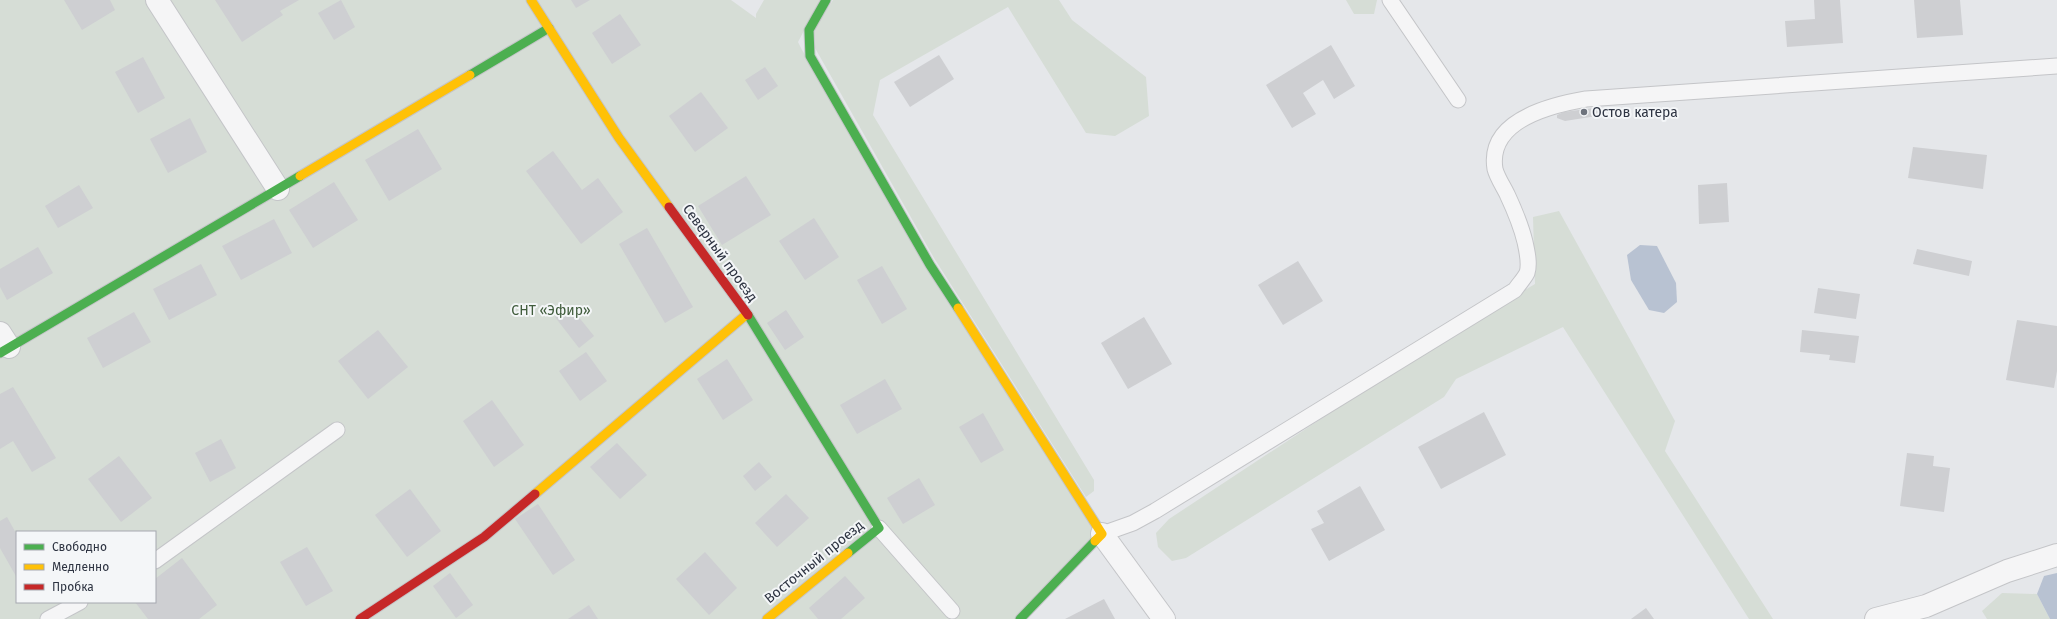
<svg xmlns="http://www.w3.org/2000/svg" width="2057" height="619" viewBox="0 0 2057 619" font-family="'Fira Sans',sans-serif">
	<style>
		.green { fill: #d6ddd6; fill-rule: evenodd }
		.water { fill: #b8c2d2 }
		.building { fill: #cecfd2 }
		.lines { fill: none; stroke-linecap: round; stroke-linejoin: round }
		.lane-casing { stroke: #c4c5c8; stroke-width: 17 }
		.street-casing { stroke: #c4c5c8; stroke-width: 24 }
		.fast-casing { stroke: #c4c5c8; stroke-width: 11 }
		.slow-casing { stroke: #c4c5c8; stroke-width: 11 }
		.jam-casing { stroke: #c4c5c8; stroke-width: 11 }
		.lane { stroke: #f5f5f6; stroke-width: 15 }
		.street { stroke: #f5f5f6; stroke-width: 22 }
		.fast { stroke: #4caf50; stroke-width: 9 }
		.slow { stroke: #ffc107; stroke-width: 9 }
		.jam { stroke: #c62828; stroke-width: 9 }
		.poi-dot { fill: #6e737d; stroke: #f4f6f8; stroke-width: 1.5 }
		.labels { text-anchor: middle; dominant-baseline: central; stroke-width: 4; stroke-linejoin: round; paint-order: stroke }
		.poi-label { font-size: 14px; fill: #2e3442; stroke: #f4f6f8; text-anchor: start }
		.street-label { font-size: 14px; fill: #2e3442; stroke: #f4f6f8 }
		.park-label { font-size: 14px; fill: #405c3c; stroke: #f4f6f8 }
	</style>
	<rect width="100%" height="100%" fill="#e5e7ea"/>
	<g class="green">
		<path d="M0,0h731l25,18v-4l8,-14h56l-22,42 4,8 300,484 -87,85h-1015zM17,532h138v70h-138z"/>
		<polygon points="833,0 1059,0 1072,20 1146,77 1149,116 1115,136 1086,133 1008,7 880,80 873,115 1094,480 1094,491 1086,497 934,258 815,48 814,29"/>
		<polygon points="1346,0 1377,0 1374,14 1354,14"/>
		<polygon points="1559,211 1675,421 1665,451 1773,619 1749,619 1563,327 1456,379 1444,397 1186,558 1172,561 1158,547 1156,533 1169,519 1439,341 1535,284 1533,217"/>
		<polygon points="2002,593 2037,594 2050,619 1987,619 1982,611"/>
	</g>
	<g class="water">
		<polygon points="1640,245 1657,246 1676,283 1677,302 1664,313 1649,310 1631,280 1627,255"/>
		<polygon points="2057,573 2057,619 2050,619 2037,594 2044,576"/>
	</g>
	<g class="building">
		<polygon points="64,0 110,0 115,10 82,30"/>
		<polygon points="215,0 299,0 280,11 283,15 242,42"/>
		<polygon points="341,0 355,27 334,40 318,13"/>
		<polygon points="571,0 590,0 576,8"/>
		<polygon points="1814,0 1840,0 1843,43 1787,47 1785,21 1815,19"/>
		<polygon points="1914,0 1960,0 1963,35 1917,38"/>
		<polygon points="620,14 641,45 612,64 592,33"/>
		<polygon points="1331,45 1355,86 1334,99 1323,80 1303,93 1316,114 1292,128 1266,85"/>
		<polygon points="939,55 954,79 910,107 894,82"/>
		<polygon points="143,57 165,98 138,113 115,72"/>
		<polygon points="765,67 778,86 758,100 745,80"/>
		<polygon points="701,92 728,128 695,152 669,116"/>
		<polygon points="1601,107 1603,115 1565,121 1557,118 1557,115 1564,112"/>
		<polygon points="190,118 207,152 168,173 150,139"/>
		<polygon points="418,129 442,169 389,201 365,160"/>
		<polygon points="1913,147 1987,155 1983,189 1908,178"/>
		<polygon points="553,151 582,190 598,178 623,212 581,244 526,171"/>
		<polygon points="746,176 771,215 722,245 698,206"/>
		<polygon points="334,182 358,220 313,248 289,210"/>
		<polygon points="1727,183 1729,222 1699,224 1698,185"/>
		<polygon points="79,185 93,208 58,228 45,206"/>
		<polygon points="814,218 839,257 805,280 779,241"/>
		<polygon points="274,219 292,253 241,280 222,246"/>
		<polygon points="647,228 693,307 665,323 619,244"/>
		<polygon points="38,247 53,273 7,300 0,287 0,269"/>
		<polygon points="1917,249 1972,261 1969,276 1913,264"/>
		<polygon points="1298,261 1323,301 1283,325 1258,285"/>
		<polygon points="201,264 217,295 169,320 153,289"/>
		<polygon points="882,266 907,309 882,324 857,280"/>
		<polygon points="1818,288 1860,294 1856,319 1814,313"/>
		<polygon points="569,305 594,336 579,348 555,317"/>
		<polygon points="786,310 804,337 785,350 767,323"/>
		<polygon points="134,312 151,342 103,368 87,338"/>
		<polygon points="1144,317 1172,364 1128,389 1101,343"/>
		<polygon points="2017,320 2057,326 2057,371 2054,388 2006,380"/>
		<polygon points="378,330 408,367 368,399 338,361"/>
		<polygon points="1802,330 1859,336 1855,363 1829,360 1830,355 1800,352"/>
		<polygon points="586,352 607,381 580,401 559,371"/>
		<polygon points="727,359 753,400 723,420 697,379"/>
		<polygon points="885,379 902,409 857,434 840,405"/>
		<polygon points="13,387 56,458 32,472 13,441 0,449 0,394"/>
		<polygon points="492,400 524,445 494,467 463,421"/>
		<polygon points="1484,412 1506,455 1441,489 1418,447"/>
		<polygon points="983,413 1004,450 981,463 959,427"/>
		<polygon points="221,439 236,468 210,482 195,453"/>
		<polygon points="617,443 647,475 620,499 590,467"/>
		<polygon points="1907,453 1934,456 1933,466 1950,468 1944,512 1900,506"/>
		<polygon points="119,456 152,498 121,522 88,479"/>
		<polygon points="759,462 772,477 755,491 743,476"/>
		<polygon points="919,478 935,505 903,524 887,498"/>
		<polygon points="1360,486 1385,530 1329,561 1311,529 1324,523 1317,511"/>
		<polygon points="410,489 441,531 407,557 375,515"/>
		<polygon points="786,494 809,518 777,547 755,523"/>
		<polygon points="538,504 575,560 553,575 515,519"/>
		<polygon points="7,517 17,535 17,578 0,548 0,521"/>
		<polygon points="307,547 333,591 306,606 280,562"/>
		<polygon points="705,552 737,588 709,615 676,579"/>
		<polygon points="182,558 217,605 199,619 148,619 135,602 155,602 155,579"/>
		<polygon points="450,573 473,605 456,618 433,586"/>
		<polygon points="845,576 865,598 841,619 818,619 809,608"/>
		<polygon points="1104,599 1115,619 1065,619"/>
		<polygon points="589,605 598,619 568,619"/>
		<polygon points="1646,608 1654,619 1631,619"/>
	</g>
	<g class="lines">
		<g class="lane-casing">
			<g id="lane">
				<polyline points="1390,0 1458,100"/>
				<polyline points="879,528 952,611"/>
				<path d="M1102,534l31,-11 22,-12 360,-221c3,-5 9,-11 12,-17 3,-9 0,-22 -2,-31 -4,-17 -11,-33 -18,-48 -4,-8 -10,-17 -12,-25 -8,-49 56,-64 91,-70l471,-33"/>
				<polyline points="155,561 337,430"/>
				<polyline points="48,619 80,602"/>
			</g>
		</g>
		<g class="street-casing">
			<g id="street">
				<polyline points="157,0 278,189"/>
				<polyline points="0,333 9,347"/>
				<polyline points="1102,534 1164,619"/>
				<polyline points="1876,619 1926,606 2007,571 2057,555"/>
			</g>
		</g>
		<g class="fast-casing">
			<g id="fast">
				<polyline points="826,0 809,30 810,56 930,265 958,308"/>
				<polyline points="470,75 549,28"/>
				<polyline points="748,315 879,528 848,553"/>
				<polyline points="0,353 300,176"/>
				<polyline points="1020,619 1095,541"/>
			</g>
		</g>
		<g class="slow-casing">
			<g id="slow">
				<polyline points="531,0 619,138 669,207"/>
				<polyline points="300,176 470,75"/>
				<polyline points="958,308 1102,534 1095,541"/>
				<polyline points="535,494 747,314"/>
				<polyline points="767,619 848,553"/>
			</g>
		</g>
		<g class="jam-casing">
			<g id="jam">
				<polyline points="669,207 748,315"/>
				<polyline points="360,619 484,537 535,494"/>
			</g>
		</g>
		<use href="#lane" class="lane"/>
		<use href="#street" class="street"/>
		<use href="#fast" class="fast"/>
		<use href="#slow" class="slow"/>
		<use href="#jam" class="jam"/>
	</g>
	<circle class="poi-dot" cx="1584" cy="112" r="4"/>
	<g class="labels">
		<g class="poi-label">
			<text x="1592" y="112">Остов катера</text>
		</g>
		<g class="street-label">
			<text transform="translate(720 253) rotate(54)">Северный проезд</text>
			<text transform="translate(814 562) rotate(-39)">Восточный проезд</text>
		</g>
		<g class="park-label">
			<text x="551" y="310">СНТ «Эфир»</text>
		</g>
	</g>
	<rect x="16" y="531" width="140" height="72" fill="#f4f6f8" stroke="#a5a8af"/>
	<rect x="24" y="544" width="20" height="6" fill="#4caf50" stroke="#a5a8af"/>
	<text x="52" y="551" font-size="12" fill="#2e3442">Свободно</text>
	<rect x="24" y="564" width="20" height="6" fill="#ffc107" stroke="#a5a8af"/>
	<text x="52" y="571" font-size="12" fill="#2e3442">Медленно</text>
	<rect x="24" y="584" width="20" height="6" fill="#c62828" stroke="#a5a8af"/>
	<text x="52" y="591" font-size="12" fill="#2e3442">Пробка</text>
</svg>
